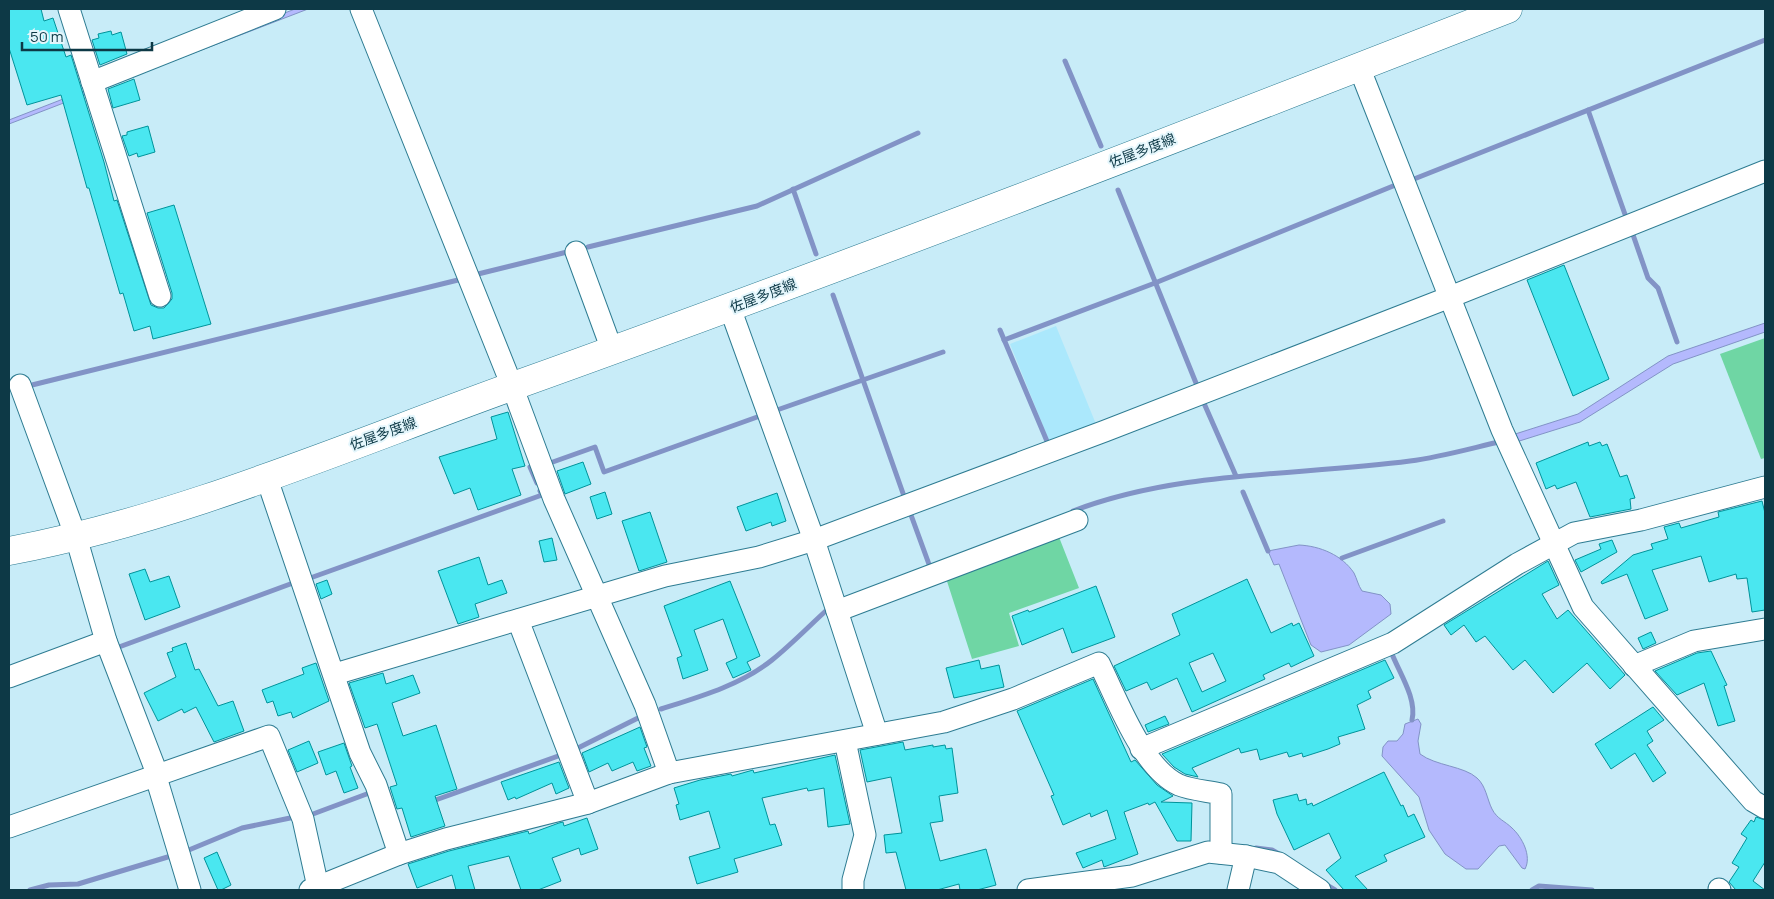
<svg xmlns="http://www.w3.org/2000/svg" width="1774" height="899" viewBox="0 0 1774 899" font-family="Manrope,'Noto Sans JP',sans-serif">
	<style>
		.built { fill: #abe8fc }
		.green { fill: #6fd6a4 }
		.water { fill: #b4b9fd; stroke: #8293c6 }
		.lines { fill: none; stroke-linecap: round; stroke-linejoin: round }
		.stream { stroke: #8293c6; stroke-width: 5 }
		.building { fill: #4ae7f0; stroke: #00939a; fill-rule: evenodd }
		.street-casing { stroke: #2e7c92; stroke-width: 23 }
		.secondary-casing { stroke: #2e7c92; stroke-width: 29 }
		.street { stroke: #fff; stroke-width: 21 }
		.secondary { stroke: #fff; stroke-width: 28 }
		.labels { text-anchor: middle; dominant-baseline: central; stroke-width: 4; stroke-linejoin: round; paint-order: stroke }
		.street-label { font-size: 14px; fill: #0d3946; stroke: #e4f6fc }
	</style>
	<rect width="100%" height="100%" fill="#c8ecf8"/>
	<polygon class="built" points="1056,326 1098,429 1052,448 1010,344"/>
	<g class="green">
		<polygon points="1765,338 1765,458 1761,459 1720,354"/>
		<polygon points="1057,532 1079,588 1009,613 1019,646 972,659 945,575"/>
	</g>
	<g class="water">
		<polygon points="295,9 308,9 9,124 9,120"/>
		<polygon points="1765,323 1765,332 1673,364 1580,422 1513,443 1509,436 1578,414 1668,356"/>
		<path d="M1299,545c21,1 43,10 55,28 3,6 4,12 8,18l19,4 9,9 1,10 -42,31 -28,7 -10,-7 -32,-81 -5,1 -6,-14z"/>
		<path d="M1418,719l3,5 -3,17 2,13c16,12 44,12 57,24 9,8 10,21 15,31 5,10 13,12 20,19 10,9 20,28 13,41l-3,-1 -17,-23 -6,1 -21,23h-12l-21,-15 -16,-24 -10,-33 -37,-41 1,-9 5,-6h9l6,-7 2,-10z"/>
	</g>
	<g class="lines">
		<g class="stream">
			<polyline points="1065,61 1101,146"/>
			<polyline points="1588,110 1627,220"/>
			<polyline points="1409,181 1765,40"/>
			<polyline points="793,189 816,254"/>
			<polyline points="1118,190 1198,388"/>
			<polyline points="1631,229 1648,278 1658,288 1677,342"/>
			<polyline points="588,247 757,206 918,133"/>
			<polyline points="478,274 567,252"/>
			<polyline points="833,295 905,499"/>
			<polyline points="1000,330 1049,446"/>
			<polyline points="1004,340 1155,283 1398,184"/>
			<polyline points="28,386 458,280"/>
			<polyline points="1203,401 1236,476"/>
			<polyline points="777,410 943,352"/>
			<polyline points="550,463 595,447 604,472 760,416"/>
			<polyline points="530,467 537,483"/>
			<polyline points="1243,492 1268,551"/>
			<path d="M1073,511c108,-41 225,-35 337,-50 31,-4 62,-13 93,-20"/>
			<polyline points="911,515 930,567"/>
			<polyline points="1342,558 1443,521"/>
			<polyline points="313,577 542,495 540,491"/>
			<polyline points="119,647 293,583"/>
			<path d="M1392,654c8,20 25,45 20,66"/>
			<path d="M661,709c38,-12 80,-24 111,-49 20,-16 38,-35 57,-52"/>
			<polyline points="576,749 638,718"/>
			<polyline points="430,802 561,755"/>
			<polyline points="313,814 372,792"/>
			<polyline points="1256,848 1272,850 1279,854"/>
			<polyline points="184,852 242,828 295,817"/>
			<polyline points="1325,884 1335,890"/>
			<polyline points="30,890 49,885 78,884 171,856"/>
			<polyline points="1532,890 1539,886 1592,890"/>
		</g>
	</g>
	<g class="building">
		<polygon points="9,9 41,9 44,21 53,18 66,57 71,55 104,162 114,201 117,200 151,305 158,308 164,308 172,299 172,293 147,213 174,205 211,324 153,339 150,326 134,331 123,293 120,294 89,188 87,188 61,95 27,105 9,48"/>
		<polygon points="111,31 112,35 121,32 127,54 100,65 92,40 99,38 98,34"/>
		<polygon points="134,79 140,100 113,108 108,89"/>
		<polygon points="148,126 155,152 138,157 137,153 129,156 122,136 127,135 127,132"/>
		<polygon points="1564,265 1609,379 1573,396 1527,280"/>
		<polygon points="508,412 525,466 512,469 521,495 478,510 470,488 454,494 439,457 497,439 491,417"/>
		<polygon points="1588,442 1589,446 1600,442 1602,446 1607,444 1620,477 1627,475 1635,498 1630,499 1631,509 1590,517 1576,482 1557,489 1555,485 1546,489 1536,463"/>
		<polygon points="583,462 591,484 565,494 557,471"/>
		<polygon points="605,492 612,514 597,519 590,497"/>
		<polygon points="777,493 786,521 772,526 771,522 746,531 737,507"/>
		<polygon points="1762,501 1765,513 1765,610 1752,612 1747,578 1737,579 1736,574 1709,582 1701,556 1652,570 1668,610 1645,619 1627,574 1602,584 1601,582 1633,555 1653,549 1651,544 1668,539 1664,527 1679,523 1681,528 1719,517 1718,512"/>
		<polygon points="650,512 667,562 639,571 622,521"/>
		<polygon points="552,538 557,560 544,562 539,541"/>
		<polygon points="1612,540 1617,552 1581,572 1575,560 1601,549 1599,544"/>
		<polygon points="479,557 488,585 502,580 507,593 475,604 479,617 458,624 438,571"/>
		<polygon points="1548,561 1559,585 1542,594 1557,619 1568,610 1625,675 1610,689 1587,663 1553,693 1525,660 1513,670 1485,636 1476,642 1464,625 1451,635 1444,625"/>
		<polygon points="145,569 150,582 169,576 180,607 145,620 129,574"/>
		<path d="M1247,579l24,54 21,-10 1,3 6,-3 15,33 -23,11 -2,-4 -26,12 2,4 -73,33 -15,-34 -26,12 -4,-8 -21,9 -12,-25 66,-31 -8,-21zM1213,653l13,28 -24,11 -13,-29z"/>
		<polygon points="327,580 332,594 321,599 316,584"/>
		<polygon points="730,581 760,656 747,662 751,670 733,678 726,663 737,658 723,619 694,630 708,670 683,679 677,658 682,656 664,606"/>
		<polygon points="1096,586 1115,637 1072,653 1063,628 1022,645 1012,616 1028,610 1029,612"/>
		<polygon points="1651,632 1656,643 1643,649 1638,638"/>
		<polygon points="186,643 195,670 199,669 218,706 233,701 244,731 214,742 196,707 184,713 182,709 158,721 144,693 176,677 167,653 173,651 172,648"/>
		<polygon points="1711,651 1727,685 1724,686 1735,721 1718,726 1704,683 1677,695 1655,671 1697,653"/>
		<polygon points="979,660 981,669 999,665 1004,687 954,698 946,668"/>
		<polygon points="1385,660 1394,678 1368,691 1371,698 1357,705 1365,729 1338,737 1340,744 1328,749 1303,757 1302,753 1289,757 1287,752 1260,760 1257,749 1241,753 1239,748 1192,768 1198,777 1185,774 1174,767 1162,754"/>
		<polygon points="316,663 329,701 293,718 291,712 278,716 273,701 267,703 262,690 304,674 302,668"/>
		<polygon points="383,673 386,684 413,675 420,693 392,703 403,736 436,725 457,789 435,796 445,826 411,837 402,808 397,809 390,787 397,785 377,724 365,728 349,683"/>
		<polygon points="1093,679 1131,762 1135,760 1157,785 1173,796 1161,802 1192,803 1191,841 1177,841 1155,802 1149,805 1148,803 1124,812 1138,854 1104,867 1102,860 1083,868 1076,853 1116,839 1107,810 1091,817 1090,813 1063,825 1051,796 1054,795 1017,711"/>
		<polygon points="1653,707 1664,720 1647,731 1653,741 1647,745 1666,773 1653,782 1635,753 1611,769 1595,744"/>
		<polygon points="1165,716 1169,724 1148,732 1145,725"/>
		<polygon points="640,727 647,747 644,748 651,766 637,771 633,762 612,771 608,763 589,772 582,753"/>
		<polygon points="309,741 318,763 297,772 288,750"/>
		<polygon points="903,742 905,750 933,745 933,747 945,745 946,749 952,748 958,793 939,796 943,821 930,823 940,861 986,849 996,885 977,890 960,890 959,884 937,890 906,890 896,852 886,853 884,835 902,833 891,777 867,782 860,750"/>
		<polygon points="344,743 352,766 350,767 358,788 344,793 336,771 326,775 318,752"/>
		<polygon points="835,755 850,824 828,827 824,788 808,791 807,788 762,798 770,825 775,824 782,845 734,859 738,872 697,884 689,857 720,848 709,811 680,820 676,805 679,804 674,788 700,780 731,774 732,776 753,770 754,773"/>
		<polygon points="559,762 569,788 556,794 552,783 516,799 515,797 508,800 501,782"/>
		<polygon points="1384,772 1401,806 1403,805 1408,817 1414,814 1425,837 1384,855 1387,861 1355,876 1368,890 1344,890 1326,870 1341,858 1329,833 1294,850 1277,814 1273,800 1297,794 1299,801 1306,799 1307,805 1312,803 1313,806"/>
		<polygon points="1756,817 1765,820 1765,862 1753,881 1765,890 1736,890 1729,882 1739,867 1732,863 1747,838 1741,834 1751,820 1754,822"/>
		<polygon points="587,818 598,849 581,855 579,848 552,858 561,881 538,890 521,890 509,856 468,866 475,890 456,890 452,875 417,888 408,864 449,851 528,831 529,834 559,823 563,822 564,826"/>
		<polygon points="217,852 231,885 221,890 218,890 204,858"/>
	</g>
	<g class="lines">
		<g class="street-casing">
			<g id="street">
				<polyline points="69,9 160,296"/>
				<polyline points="361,9 512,386 554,499 645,705 669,773"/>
				<polyline points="1359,67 1502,430 1583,607 1753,801 1765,808"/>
				<polyline points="92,82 275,9"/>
				<polyline points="576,252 612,350"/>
				<polyline points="730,308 814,540 877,734"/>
				<polyline points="20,385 76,537 106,641 158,776"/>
				<polyline points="266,476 360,753 376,785 399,854"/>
				<polyline points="837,611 1077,520"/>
				<polyline points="518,620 588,803"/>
				<polyline points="1634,666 1694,641 1765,629"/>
				<polyline points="335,674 665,576 759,557 814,540 1105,431 1450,297 1765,171"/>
				<polyline points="9,677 106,641"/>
				<polyline points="845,741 865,835 853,880 853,890"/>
				<polyline points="1141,749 1393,643 1517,564 1574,533 1641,520 1765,487"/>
				<polyline points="156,777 190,890"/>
				<polyline points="9,827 269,736 303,819 318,887"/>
				<polyline points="1719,889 1720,890"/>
				<path d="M310,890l89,-36 47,-15 142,-36 81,-30 275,-51 69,-23 86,-36c18,36 43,105 80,122 12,5 29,6 42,9v59"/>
				<polyline points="1028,890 1132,876 1208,852 1246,856 1279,863 1320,890"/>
				<polyline points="1238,890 1246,856"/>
			</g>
		</g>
		<g class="secondary-casing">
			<path id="secondary" d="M9,551c175,-33 342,-107 510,-167 332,-119 661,-247 989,-375"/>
		</g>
		<use href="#street" class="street"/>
		<use href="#secondary" class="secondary"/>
	</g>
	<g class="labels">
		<g class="street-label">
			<text transform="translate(1142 150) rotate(-21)">佐屋多度線</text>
			<text transform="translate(763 295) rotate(-21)">佐屋多度線</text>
			<text transform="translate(383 433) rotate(-20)">佐屋多度線</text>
		</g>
	</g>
	<rect width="1774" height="899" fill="none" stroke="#0d3946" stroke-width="20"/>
	<path d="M22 42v8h130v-8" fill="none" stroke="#0d3946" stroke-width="2.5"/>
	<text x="30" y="42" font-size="15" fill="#0d3946" stroke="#e4f6fc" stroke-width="4" paint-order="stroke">50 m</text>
</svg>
